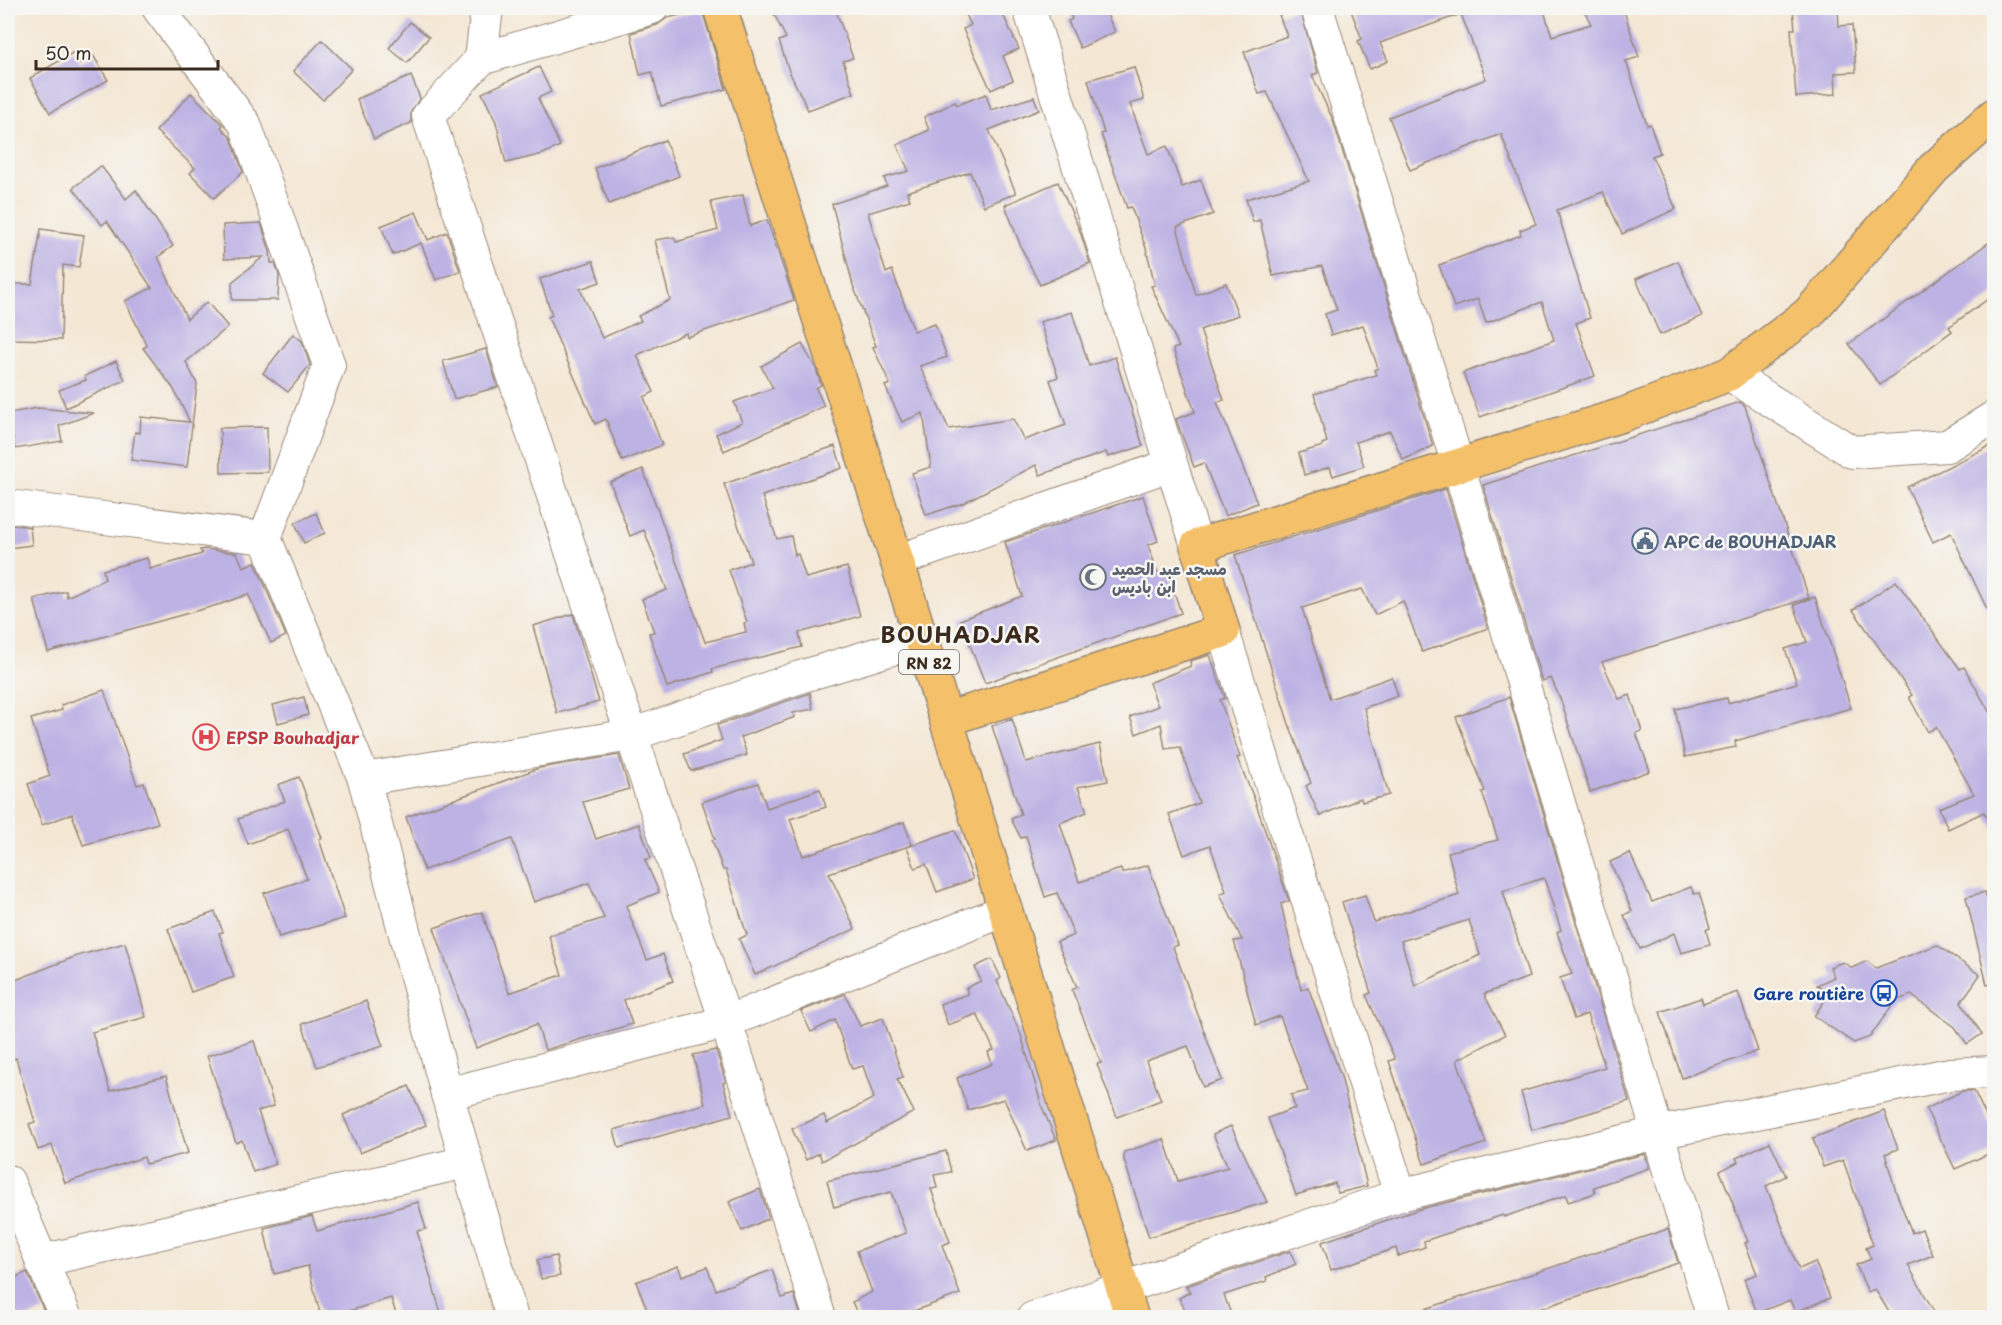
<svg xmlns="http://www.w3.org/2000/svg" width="2002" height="1325" viewBox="0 0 2002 1325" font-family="'Playpen Sans','Playpen Sans Arabic',sans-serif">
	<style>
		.building { fill: #bdb2e4; fill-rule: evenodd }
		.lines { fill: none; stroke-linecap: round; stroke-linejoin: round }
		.minor-casing { stroke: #988879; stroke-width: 34 }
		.major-casing { stroke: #988879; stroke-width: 36 }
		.minor { stroke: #fff; stroke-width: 32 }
		.major { stroke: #f4c16a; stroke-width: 33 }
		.labels { text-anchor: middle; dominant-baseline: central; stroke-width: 5; stroke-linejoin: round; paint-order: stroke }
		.shield { fill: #f6f6f2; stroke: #73675e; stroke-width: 1.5 }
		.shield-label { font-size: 15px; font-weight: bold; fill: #3b2a1e }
		.service-label { font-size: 16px; font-weight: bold; fill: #4e5e75; stroke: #f6f6f2; text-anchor: start }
		.worship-label { font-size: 16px; font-weight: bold; fill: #5b616d; stroke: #f6f6f2; text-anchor: start }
		.health-label { font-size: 16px; font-weight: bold; fill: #be3a42; stroke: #f6f6f2; text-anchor: start }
		.transit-label { font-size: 16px; font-weight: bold; fill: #164399; stroke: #f6f6f2; text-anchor: end }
		.district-label { font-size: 22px; font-weight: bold; letter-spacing: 1.5px; fill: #3b2a1e; stroke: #f6f6f2 }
	</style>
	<rect width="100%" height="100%" fill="#f6f6f2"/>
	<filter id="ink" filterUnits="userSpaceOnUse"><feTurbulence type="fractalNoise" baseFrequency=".0167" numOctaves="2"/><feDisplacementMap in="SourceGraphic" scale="12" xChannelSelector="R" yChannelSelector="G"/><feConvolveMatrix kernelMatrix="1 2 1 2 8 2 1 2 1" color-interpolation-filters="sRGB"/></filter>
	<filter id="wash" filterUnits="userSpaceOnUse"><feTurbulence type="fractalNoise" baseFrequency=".008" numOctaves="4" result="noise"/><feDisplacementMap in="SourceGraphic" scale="24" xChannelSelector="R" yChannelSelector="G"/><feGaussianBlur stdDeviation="1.35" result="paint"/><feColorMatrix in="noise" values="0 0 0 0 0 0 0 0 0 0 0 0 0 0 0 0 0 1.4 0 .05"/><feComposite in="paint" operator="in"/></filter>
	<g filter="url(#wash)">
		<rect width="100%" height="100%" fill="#f4e7d4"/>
		<g id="blocks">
			<g class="building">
				<polygon points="771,8 835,8 853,58 843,61 854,93 808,110 789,71 779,41 786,38"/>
				<polygon points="963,8 1000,8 1019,49 1003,56 1013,80 991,90 963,29 971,25"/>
				<polygon points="1068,8 1104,8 1115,32 1080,48 1068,21 1072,19"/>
				<polygon points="1300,8 1318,73 1312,75 1333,120 1433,446 1403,460 1390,431 1356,442 1364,466 1333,476 1330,467 1304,475 1299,453 1323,446 1322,444 1327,442 1314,394 1376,375 1374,370 1378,368 1363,325 1331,335 1325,314 1337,310 1322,266 1273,276 1260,220 1253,222 1246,199 1309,181 1267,92 1259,94 1244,52 1287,36 1279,15"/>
				<polygon points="1350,8 1543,8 1552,36 1591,24 1583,8 1623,8 1639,57 1626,61 1647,125 1650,124 1660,153 1652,156 1676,209 1622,234 1603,192 1557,210 1590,318 1576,323 1595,376 1480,417 1463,373 1554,340 1542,302 1486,323 1478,299 1454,307 1439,265 1521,235 1520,230 1536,224 1501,134 1410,170 1389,117 1486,79 1461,14 1380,43 1388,61 1370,69 1358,41 1362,39"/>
				<polygon points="1793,8 1838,8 1839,26 1852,25 1856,72 1835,73 1836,94 1796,97 1791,29 1795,29"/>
				<polygon points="702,10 726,89 661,106 652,72 640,75 631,33 657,25 667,18"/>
				<polygon points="410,22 429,37 407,63 389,48"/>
				<polygon points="322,40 352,69 323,100 293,71"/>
				<polygon points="74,52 80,63 93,55 108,80 50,113 30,78"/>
				<polygon points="539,67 551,92 538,98 560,146 543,154 506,163 496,122 482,93"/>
				<polygon points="1134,67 1144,100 1130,104 1148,154 1167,146 1182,187 1201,180 1213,214 1177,227 1196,295 1226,283 1238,315 1200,330 1224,400 1217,402 1257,503 1225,516 1204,463 1194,467 1180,430 1176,419 1195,412 1173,349 1179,347 1151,286 1155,285 1146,248 1131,207 1127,208 1101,134 1104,133 1088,80"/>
				<polygon points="411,76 420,98 411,112 411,123 374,139 357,99"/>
				<polygon points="191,93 223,125 221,127 231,138 243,172 214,198 190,173 195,168 156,131"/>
				<polygon points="986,94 991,110 1034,97 1039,110 989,130 1016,193 984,206 970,172 907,192 910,200 868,213 886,273 892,270 914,331 935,324 947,357 920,366 949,429 1013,419 1024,440 1066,425 1050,380 1058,377 1040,322 1072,312 1089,366 1115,357 1143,446 1108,457 1106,452 1040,475 1036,465 963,503 926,515 912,473 931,467 923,413 902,422 885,386 890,384 873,347 876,346 853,285 832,204 887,186 884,178 909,171 897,145 929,130 924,117 955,102 957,105"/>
				<polygon points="665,140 679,176 609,204 595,168"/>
				<polygon points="101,166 126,199 136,190 173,246 158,257 187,319 207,302 228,327 186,362 197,384 187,467 131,460 135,432 140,433 141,417 190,422 173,388 143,348 147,346 125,301 152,288 107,221 102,225 73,188"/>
				<polygon points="1058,182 1080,231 1090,263 1040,285 1021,247 1005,205"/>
				<polygon points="743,195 750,226 767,220 794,300 687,337 686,333 637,355 654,392 644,397 662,445 622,461 606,419 595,424 548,317 552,315 540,279 593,261 600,282 580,289 602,338 641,321 638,316 670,300 655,240 674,237 676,242 718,230 711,202"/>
				<polygon points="416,212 428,240 447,232 460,271 436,280 421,243 393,255 381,226"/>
				<polygon points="261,223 270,251 271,263 275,263 279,275 278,300 232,300 232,282 263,257 224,259 223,225"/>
				<polygon points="41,229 84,235 79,267 63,265 61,340 8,339 8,284 32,284"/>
				<polygon points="1995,238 1995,294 1949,327 1952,331 1880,385 1849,344"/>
				<polygon points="1678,261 1702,316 1660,335 1636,279"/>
				<polygon points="293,334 302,341 310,365 288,392 263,373"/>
				<polygon points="802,344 816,369 821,385 816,388 824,406 724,451 716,434 742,422 734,402 773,388 761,366"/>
				<polygon points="486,349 498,387 454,399 443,361"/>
				<polygon points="116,361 125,380 66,408 59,390 86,380 85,376"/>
				<polygon points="1740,402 1745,406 1809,598 1602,662 1619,699 1630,695 1642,731 1636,733 1650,771 1590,792 1561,701 1551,678 1542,681 1483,485"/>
				<polygon points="38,408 94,413 59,426 62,441 15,449 9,413"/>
				<polygon points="267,427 268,472 221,473 220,428"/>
				<polygon points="835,446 842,468 762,496 777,539 791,536 795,555 798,554 806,578 847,567 860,616 799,633 802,647 712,669 713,672 667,687 649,633 654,632 642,599 667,590 644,530 630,536 610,482 643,469 705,642 746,632 744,623 747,622 729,570 751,562 724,484"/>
				<polygon points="1990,446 1995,456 1995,626 1951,533 1933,542 1907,487"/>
				<polygon points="1446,489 1488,628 1422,652 1403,601 1375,615 1362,589 1302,608 1330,699 1392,677 1398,696 1364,708 1389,795 1362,802 1361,798 1320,816 1306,786 1311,783 1289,724 1235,555"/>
				<polygon points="1143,496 1158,541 1148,545 1158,573 1167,570 1181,613 985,683 960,620 1022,596 1005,542"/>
				<polygon points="316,513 325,533 304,543 295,523"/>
				<polygon points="8,524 30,527 32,545 8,548"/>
				<polygon points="205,549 237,553 243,567 255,562 286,636 271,643 248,594 221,604 48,652 34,599 66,591 67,597 105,579 103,570 147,558 150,569 202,554 200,550"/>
				<polygon points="1896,581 1960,669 1964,667 1995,722 1995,830 1984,812 1948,829 1939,808 1974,794 1936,727 1928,732 1909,697 1912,695 1853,610"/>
				<polygon points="1815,597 1851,708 1735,741 1736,747 1685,757 1675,709 1727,698 1728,703 1797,683 1785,649 1807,642 1794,605"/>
				<polygon points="573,614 599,702 557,713 533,626"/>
				<polygon points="1210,655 1225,698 1220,700 1240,757 1237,758 1254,798 1289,901 1281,904 1301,990 1308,987 1341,1076 1367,1186 1338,1193 1335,1183 1296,1195 1268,1118 1295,1108 1291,1095 1308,1091 1280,1016 1256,1025 1234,941 1242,940 1220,894 1226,891 1210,845 1184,855 1169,814 1199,803 1180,747 1165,749 1161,724 1136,734 1130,717 1158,706 1149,683 1191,666 1190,661"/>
				<polygon points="104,690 137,785 144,783 158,823 83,845 72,814 42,825 28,784 50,776 31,719 62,710 61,705"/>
				<polygon points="810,693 813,709 793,713 795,717 741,737 747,755 691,771 684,754 722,740 717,725"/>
				<polygon points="304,697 308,715 278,723 273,705"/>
				<path d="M1509,697l120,404 -97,29 -11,-38 84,-25 -18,-53 -13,5 -14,-41 12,-4 -15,-42 4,-2 -17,-52 -41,13 26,86 -45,17 21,41 -48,25 29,83 -62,21 -35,-103 6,-2 -29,-64 5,-2 -29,-91 23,-7 9,27 85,-27 -11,-43 50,-12 -16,-48 3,-1 -29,-74zM1469,920l11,35 -65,31 -14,-45z"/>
				<polygon points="1012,719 1026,762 1100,744 1108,781 1078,787 1087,812 1060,823 1079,882 1121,869 1122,873 1148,865 1178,945 1173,947 1222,1080 1203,1087 1188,1046 1146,1061 1161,1100 1117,1117 1097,1064 1101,1063 1072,990 1077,987 1057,942 1074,935 1057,893 1045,897 1026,836 1021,838 1011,819 1021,814 992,726"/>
				<polygon points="619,755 629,789 583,802 596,839 639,824 651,858 645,860 659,892 626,906 647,960 663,954 673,981 624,1000 632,1024 545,1050 537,1024 476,1048 434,928 482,912 509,993 562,975 549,936 604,918 589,883 534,902 512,839 424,870 406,817 539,768"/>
				<polygon points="299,777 322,838 319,839 345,918 279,937 264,893 307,879 288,829 248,844 238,819 285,801 278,785"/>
				<polygon points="758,783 767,808 820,789 826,807 790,819 803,856 904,822 912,845 829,873 855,929 755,975 739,939 747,935 726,870 723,870 712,840 715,839 702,802"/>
				<polygon points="955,830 973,879 937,892 926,864 915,868 907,847"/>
				<polygon points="1630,853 1652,902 1691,887 1694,894 1699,893 1710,928 1706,930 1710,945 1681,953 1674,933 1640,949 1624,915 1632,911 1610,862"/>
				<polygon points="1985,892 1995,931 1995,984 1987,985 1966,897"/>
				<polygon points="215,912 223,932 219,933 234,977 191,992 168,929"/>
				<polygon points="125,943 146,1017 92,1032 110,1091 166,1076 188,1153 146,1164 144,1157 65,1183 52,1145 38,1150 29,1124 35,1122 16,1058 8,1061 8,983 77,956"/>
				<polygon points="1937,945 1980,975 1961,1002 1982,1034 1967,1044 1955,1027 1911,995 1895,1001 1870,1037 1854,1043 1814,1016 1830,993 1817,985 1834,977 1830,967 1843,962 1852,968 1867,961 1876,968"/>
				<polygon points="992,959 1001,978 997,981 1021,1035 1042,1107 1056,1140 1027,1151 1004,1099 968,1110 957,1078 992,1064 988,1052 994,1050 977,1014 948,1025 940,1004 968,994 966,988 981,981 975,967"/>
				<polygon points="1738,992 1758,1051 1682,1078 1660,1012 1701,998 1703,1004"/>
				<polygon points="845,994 860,1026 883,1018 903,1077 897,1079 914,1112 822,1161 819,1153 806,1160 792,1129 824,1115 827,1123 874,1098 863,1066 852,1069 835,1020 811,1032 801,1011"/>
				<polygon points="366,1001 383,1046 317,1067 302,1024"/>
				<polygon points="254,1041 274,1106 258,1111 276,1164 253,1172 242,1140 236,1143 207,1056"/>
				<polygon points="716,1050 726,1082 723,1083 732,1115 619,1148 614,1130 705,1104 693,1055"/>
				<polygon points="409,1086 426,1125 360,1153 343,1115"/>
				<polygon points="1962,1091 1974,1091 1995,1134 1995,1151 1955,1169 1926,1109"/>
				<polygon points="1884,1111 1898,1149 1885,1154 1896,1192 1912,1233 1922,1229 1933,1255 1908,1265 1937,1317 1892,1317 1875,1289 1868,1292 1856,1265 1871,1259 1866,1248 1873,1245 1843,1160 1823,1167 1813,1138"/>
				<polygon points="1231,1126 1267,1202 1149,1237 1124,1160 1124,1152 1164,1139 1178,1181 1228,1167 1213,1134"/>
				<polygon points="1770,1142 1786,1176 1766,1186 1799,1269 1815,1262 1830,1298 1795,1312 1790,1300 1757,1313 1744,1279 1757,1274 1745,1243 1748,1242 1720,1171 1738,1162 1736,1158"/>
				<polygon points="946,1151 951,1172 934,1175 937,1188 931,1189 950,1242 942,1245 960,1294 911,1312 914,1317 859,1317 852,1302 872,1292 857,1251 906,1233 891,1192 834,1207 827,1181"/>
				<polygon points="1645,1154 1649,1168 1594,1187 1595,1193 1568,1202 1566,1195 1504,1217 1503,1215 1424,1241 1425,1247 1398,1256 1396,1248 1331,1270 1322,1242 1420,1209"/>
				<polygon points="760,1189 769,1218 742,1231 729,1202"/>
				<polygon points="418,1202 426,1229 417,1231 442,1317 397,1317 391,1298 339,1314 340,1317 321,1317 308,1266 274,1274 264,1228 312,1216 317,1231"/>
				<polygon points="1668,1229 1678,1263 1533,1311 1532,1308 1504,1317 1411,1317 1410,1314"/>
				<polygon points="1290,1251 1296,1264 1266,1277 1267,1281 1224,1295 1232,1317 1189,1317 1179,1298 1190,1292 1186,1286"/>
				<polygon points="556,1256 560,1276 541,1279 537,1260"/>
				<polygon points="678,1266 682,1276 707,1267 716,1290 772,1270 782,1298 794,1294 801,1317 650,1317 636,1282"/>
				<polygon points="27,1272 44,1311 29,1317 8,1317 8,1281"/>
			</g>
		</g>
	</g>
	<g filter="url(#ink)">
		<use href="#blocks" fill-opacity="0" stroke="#988879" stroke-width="1.5"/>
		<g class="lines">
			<g class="minor-casing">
				<g id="minor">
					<polyline points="158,8 245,124 329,365 265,538"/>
					<polyline points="652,8 481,59 428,116 726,1022 820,1318"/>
					<polyline points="1029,8 1197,546"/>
					<polyline points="1317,8 1458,465 1713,1318"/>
					<polyline points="481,59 487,8"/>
					<polyline points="1729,374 1852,452 1947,446 1994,417"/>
					<polyline points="8,506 265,538 364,779 447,1094 512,1318"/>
					<polyline points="897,561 1170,465"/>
					<polyline points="1223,631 1400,1195"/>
					<polyline points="364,779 631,735 800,677 922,640"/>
					<polyline points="447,1094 726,1022 1006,910"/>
					<polyline points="8,1181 66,1318"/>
					<polyline points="41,1261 466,1162"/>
					<polyline points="1033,1318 1400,1195 1657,1133 1950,1074 1994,1072"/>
				</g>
			</g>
			<g class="major-casing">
				<g id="major">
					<polyline points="720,8 897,561 1132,1318"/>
					<polyline points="947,719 1223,631 1197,546 1622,415 1729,374 1808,314 1934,168 1994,115"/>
				</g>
			</g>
			<use href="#minor" class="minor"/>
			<use href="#major" class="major"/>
		</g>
	</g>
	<defs>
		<g id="civic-ring" transform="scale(1.35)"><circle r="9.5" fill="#f6f6f2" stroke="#5c6f8a" stroke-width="1.5"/><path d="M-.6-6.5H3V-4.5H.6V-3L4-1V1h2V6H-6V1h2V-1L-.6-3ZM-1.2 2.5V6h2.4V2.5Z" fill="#5c6f8a"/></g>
		<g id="mosque-ring" transform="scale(1.35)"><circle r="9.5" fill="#f6f6f2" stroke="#6b7280" stroke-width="1.5"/><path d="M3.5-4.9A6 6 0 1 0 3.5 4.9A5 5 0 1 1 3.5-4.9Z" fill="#6b7280"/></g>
		<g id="hospital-ring" transform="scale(1.35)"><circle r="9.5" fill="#f6f6f2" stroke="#e0444e" stroke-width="1.5"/><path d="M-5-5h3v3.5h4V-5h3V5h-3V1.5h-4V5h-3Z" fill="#e0444e"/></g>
		<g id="bus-ring" transform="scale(1.35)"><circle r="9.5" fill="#f6f6f2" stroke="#1a4fb4" stroke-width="1.5"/><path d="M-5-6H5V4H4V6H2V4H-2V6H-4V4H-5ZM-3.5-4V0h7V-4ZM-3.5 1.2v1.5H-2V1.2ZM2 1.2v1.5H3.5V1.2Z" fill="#1a4fb4"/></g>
	</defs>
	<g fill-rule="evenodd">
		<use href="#civic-ring" x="1645" y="541"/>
		<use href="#mosque-ring" x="1093" y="577"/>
		<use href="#hospital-ring" x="206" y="737"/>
		<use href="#bus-ring" x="1884" y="993"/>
	</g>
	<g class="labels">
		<rect class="shield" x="899" y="650" width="60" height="24" rx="4.5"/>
		<g class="shield-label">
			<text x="929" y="662">RN 82</text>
		</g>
		<g class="service-label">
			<text x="1664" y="541">APC de BOUHADJAR</text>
		</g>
		<g class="worship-label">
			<text x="1112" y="568">مسجد عبد الحميد<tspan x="1112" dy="18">ابن باديس</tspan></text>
		</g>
		<g class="health-label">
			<text x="226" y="737">EPSP Bouhadjar</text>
		</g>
		<g class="transit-label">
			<text x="1864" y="993">Gare routière</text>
		</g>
		<g class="district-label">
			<text x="961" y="633">BOUHADJAR</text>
		</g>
	</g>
	<rect width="2002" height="1325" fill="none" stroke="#f6f6f2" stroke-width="30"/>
	<path d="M36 60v9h182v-9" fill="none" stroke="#3b2a1e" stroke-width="3"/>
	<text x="45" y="60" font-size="18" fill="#3b2a1e" stroke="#f6f6f2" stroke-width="4.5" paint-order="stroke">50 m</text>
</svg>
